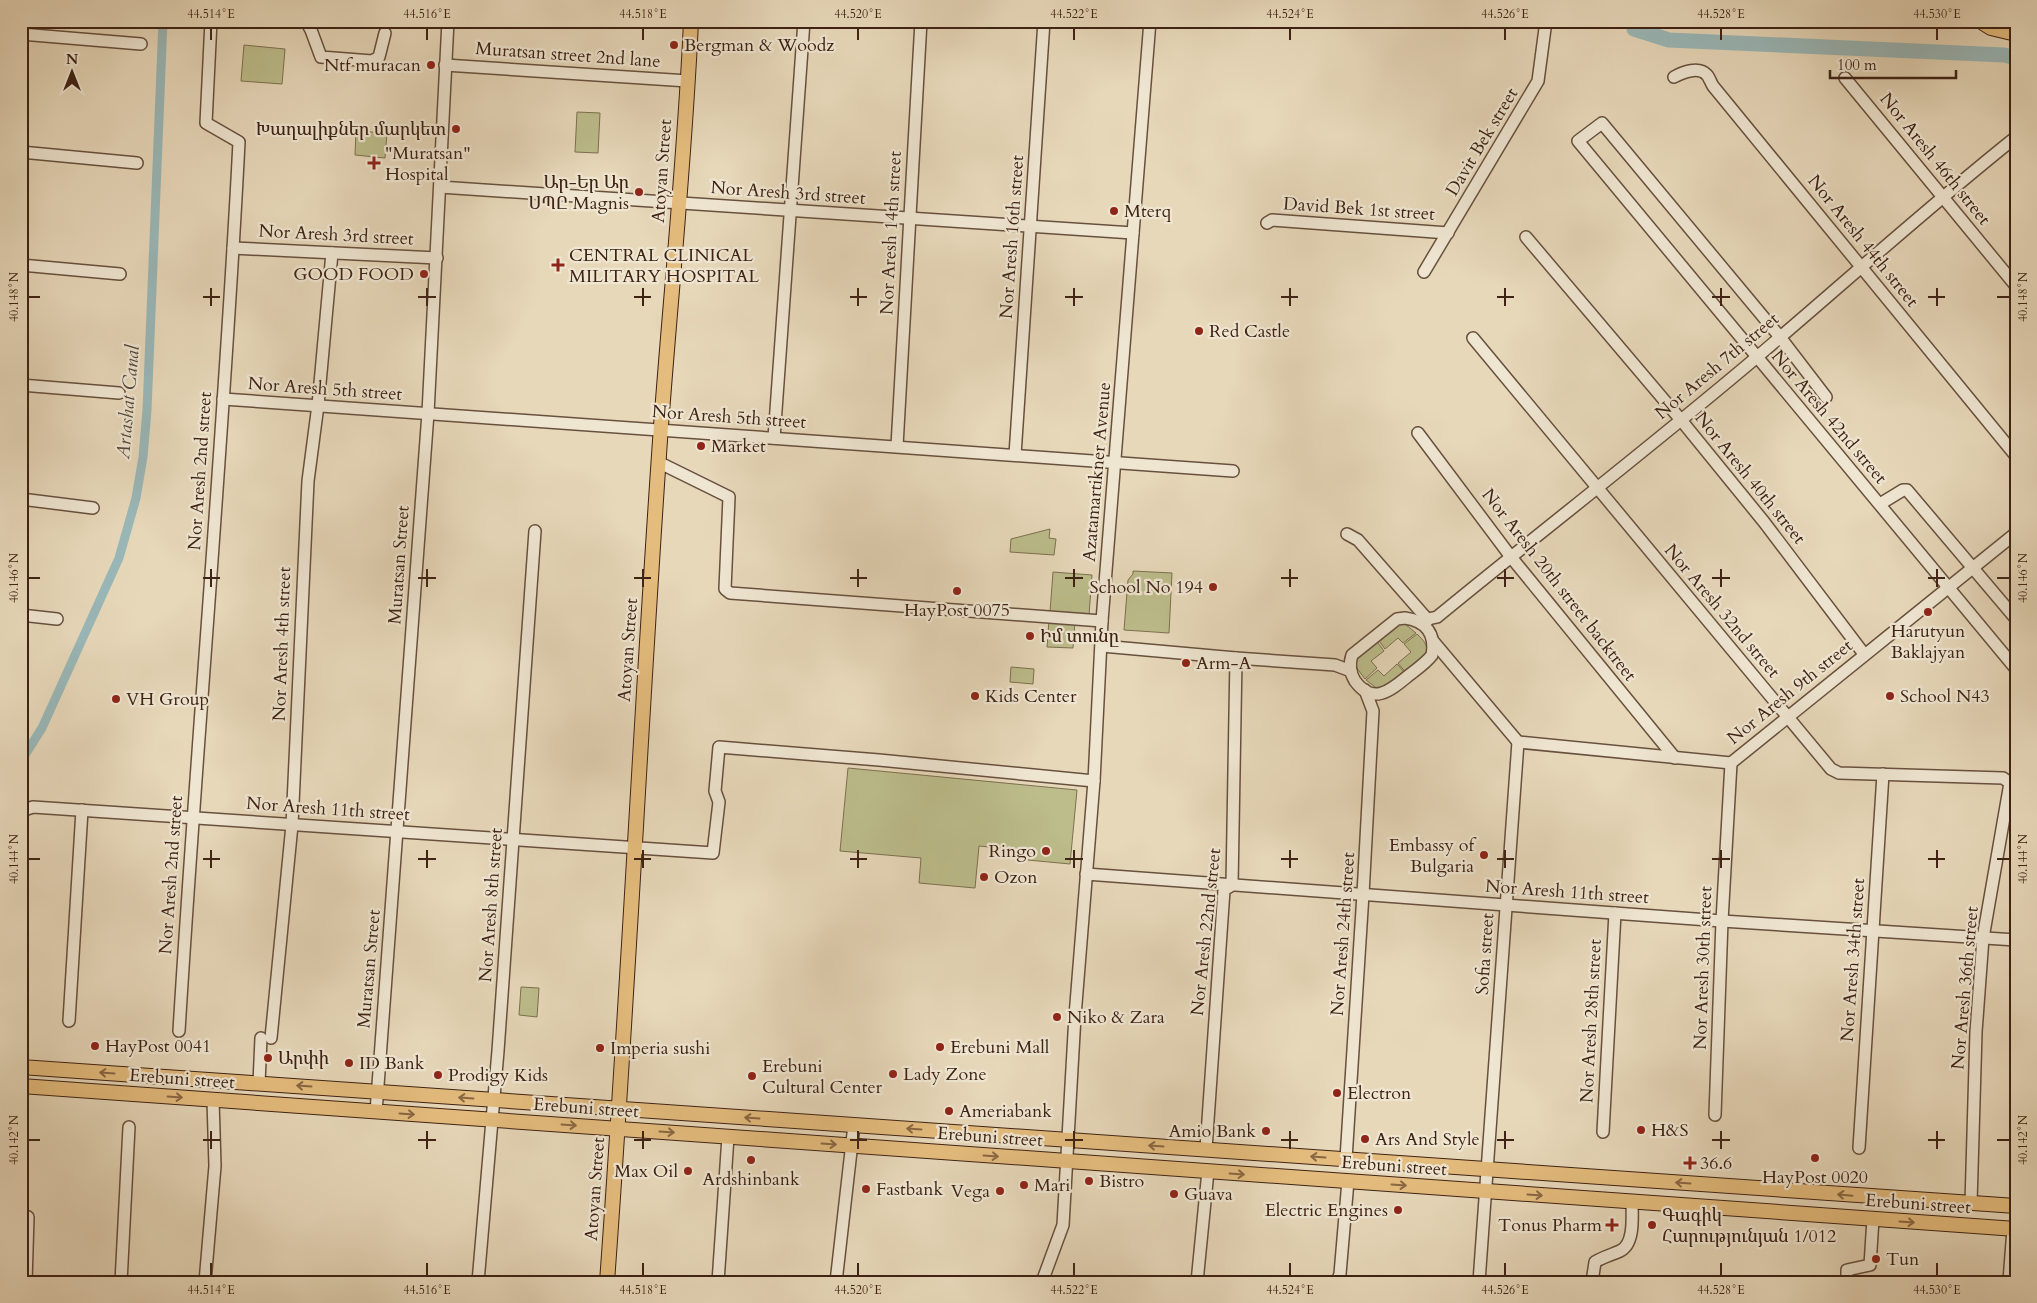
<svg xmlns="http://www.w3.org/2000/svg" width="2037" height="1303" viewBox="0 0 2037 1303" font-family="Cardo,'Noto Serif Armenian',serif">
	<style>
		.green { fill: #bcbd8b; stroke: #7d7050 }
		.lines { fill: none; stroke-linecap: round; stroke-linejoin: round }
		.canal { stroke: #9ab8b9; stroke-width: 9 }
		.river { stroke: #9ab8b9; stroke-width: 15 }
		.minor-casing { stroke: #68503e; stroke-width: 14 }
		.major-casing { stroke: #3e2214; stroke-width: 16 }
		.minor { stroke: #efe6d2; stroke-width: 11 }
		.major { stroke: #e4bc7d; stroke-width: 14 }
		.oneway { stroke: #896743 }
		.ticks { fill: none; stroke: #3e2214; stroke-width: 2 }
		.poi-dot { fill: #8f2418; stroke: #efe6d2; stroke-width: 2 }
		.labels { text-anchor: middle; dominant-baseline: central; stroke-width: 4.5; stroke-linejoin: round; paint-order: stroke }
		.poi-label { font-size: 18px; fill: #3e2214; stroke: #efe6d2; text-anchor: start }
		.street-label { font-size: 18px; fill: #3e2214; stroke: #efe6d2 }
		.water-label { font-size: 19px; font-style: italic; fill: #55483d; stroke: #efe6d2 }
		.neatline { fill: none; stroke: #3e2214; stroke-width: 2 }
		.ticks-label { font-size: 12px; text-anchor: middle; fill: #3e2214 }
	</style>
	<rect width="100%" height="100%" fill="#e7d8ba"/>
	<filter id="stains"><feTurbulence type="fractalNoise" baseFrequency=".004" numOctaves="4"/><feColorMatrix values="0 0 0 0 .2 0 0 0 0 .09 0 0 0 0 .02 0 0 0 .5 -.17"/></filter>
	<radialGradient id="worn" r=".72"><stop offset=".6" stop-color="#630" stop-opacity="0"/><stop offset="1" stop-color="#630" stop-opacity=".3"/></radialGradient>
	<g class="green">
		<polygon points="244,45 285,49 282,84 241,81"/>
		<polygon points="577,112 600,113 598,153 575,152"/>
		<polygon points="356,131 387,133 385,158 355,155"/>
		<polygon points="1050,529 1049,538 1056,539 1054,555 1010,552 1011,539"/>
		<polygon points="1133,571 1172,573 1169,633 1124,630 1128,580 1133,574"/>
		<polygon points="1053,572 1092,575 1089,615 1050,612"/>
		<polygon points="1049,620 1075,622 1073,648 1047,647"/>
		<polygon points="1397,624 1405,624 1416,633 1403,643 1398,638 1385,649 1377,638"/>
		<path d="M1417,634c6,6 12,11 9,20l-19,20 -9,-11 13,-11 -7,-8z"/>
		<polygon points="1375,639 1384,651 1371,661 1377,668 1365,679 1356,667 1356,658"/>
		<polygon points="1397,664 1406,674 1379,690 1366,680 1378,670 1384,676"/>
		<polygon points="1011,667 1034,669 1033,684 1010,682"/>
		<polygon points="848,768 1077,790 1070,864 1017,859 1018,850 979,846 975,888 919,883 921,858 840,851"/>
		<polygon points="521,987 539,988 537,1017 519,1015"/>
	</g>
	<g class="lines">
		<polyline class="canal" points="21,761 42,728 119,558 136,498 143,457 147,410 163,21"/>
		<polyline class="river" points="1634,29 1669,40 2004,55 2016,58"/>
		<g class="minor-casing">
			<g id="minor">
				<polyline points="306,21 311,30 321,57 372,61 379,57 385,33"/>
				<polyline points="21,34 141,44"/>
				<polyline points="445,65 688,81"/>
				<path d="M1674,77c9,-5 25,-11 33,-2 2,2 4,8 6,11l303,370"/>
				<polyline points="1845,78 2016,286"/>
				<polyline points="21,152 137,163"/>
				<polyline points="440,187 1133,233"/>
				<polyline points="1267,223 1272,220 1448,233"/>
				<polyline points="1526,237 1681,420 1764,522 1864,654"/>
				<polyline points="233,248 437,258"/>
				<polyline points="21,265 120,274"/>
				<polyline points="1424,272 1538,81 1546,21"/>
				<polyline points="1473,338 1831,769 1839,773 2003,778 2010,783 1983,938 1976,1032 1971,1203"/>
				<polyline points="21,385 119,393"/>
				<polyline points="1826,397 1780,337 1602,123 1578,141 2016,669"/>
				<polyline points="223,399 1233,471"/>
				<polyline points="1418,433 1511,557 1675,758"/>
				<polyline points="774,438 804,21"/>
				<polyline points="897,446 921,21"/>
				<polyline points="1015,455 1044,21"/>
				<polyline points="660,463 729,497 725,589 730,593 1102,621"/>
				<polyline points="21,499 93,508"/>
				<polyline points="1880,504 1903,490 1907,490 2016,619"/>
				<polyline points="1347,534 1358,540 1428,620"/>
				<polyline points="21,615 57,619"/>
				<path d="M1405,618c21,3 31,16 27,37 -6,8 -15,14 -24,21 -17,14 -35,30 -53,5 -5,-8 -6,-17 -3,-26l45,-36z"/>
				<path d="M1419,621l18,-4c106,-87 215,-171 320,-260 86,-73 170,-149 259,-220"/>
				<polyline points="1433,641 1518,742"/>
				<polyline points="1102,646 1236,658 1335,665 1351,671"/>
				<polyline points="1518,742 1731,763 2016,533"/>
				<polyline points="21,811 33,807 713,853 719,802 715,791 719,747 879,760 1094,781"/>
				<polyline points="1086,874 1722,921 2016,940"/>
				<polyline points="69,1021 82,810"/>
				<path d="M179,1031c18,-296 45,-593 60,-889l-33,-19 5,-102"/>
				<polyline points="271,1038 292,825 308,481 318,405 332,253"/>
				<polyline points="259,1083 261,1038"/>
				<polyline points="376,1112 428,413 448,21"/>
				<polyline points="1715,1115 1722,921 1731,763"/>
				<polyline points="1603,1132 1615,913"/>
				<polyline points="1859,1148 1883,774"/>
				<polyline points="1206,1149 1224,890 1232,885 1236,658"/>
				<polyline points="1346,1159 1363,894 1373,711 1365,690"/>
				<polyline points="2013,1229 2009,1281 2016,1281"/>
				<polyline points="26,1282 28,1217"/>
				<polyline points="121,1282 129,1127"/>
				<polyline points="205,1282 215,1166 213,1100"/>
				<polyline points="478,1282 498,1051 535,531"/>
				<polyline points="718,1282 728,1137"/>
				<polyline points="836,1282 854,1125"/>
				<polyline points="1042,1282 1063,1225 1075,1016 1094,781 1102,621 1150,21"/>
				<polyline points="1197,1282 1208,1171"/>
				<polyline points="1337,1282 1340,1274 1348,1181"/>
				<polyline points="1479,1282 1518,742"/>
				<path d="M1592,1282l3,-20c8,-5 16,-7 25,-11 15,-7 12,-35 12,-49"/>
				<polyline points="1847,1282 1847,1270 1870,1265 1873,1219"/>
			</g>
		</g>
		<g class="major-casing">
			<g id="major">
				<polyline points="1980,21 1991,28 2016,34"/>
				<polyline points="21,1067 2016,1206"/>
				<polyline points="21,1086 2016,1229"/>
				<path d="M607,1282c21,-285 34,-571 54,-856 10,-135 24,-269 30,-405"/>
			</g>
		</g>
		<use href="#minor" class="minor"/>
		<use href="#major" class="major"/>
	</g>
	<defs><path id="oneway-shaft" d="M-6 0H5M1.5-3L5.5 0L1.5 3" fill="none" stroke-width="1.6" stroke-linecap="round" stroke-linejoin="round" transform="scale(1.25)"/></defs>
	<g class="oneway">
		<use href="#oneway-shaft" transform="translate(107 1073) rotate(-176)"/>
		<use href="#oneway-shaft" transform="translate(304 1086) rotate(-176)"/>
		<use href="#oneway-shaft" transform="translate(175 1097) rotate(4)"/>
		<use href="#oneway-shaft" transform="translate(466 1098) rotate(-176)"/>
		<use href="#oneway-shaft" transform="translate(407 1114) rotate(4)"/>
		<use href="#oneway-shaft" transform="translate(752 1118) rotate(-176)"/>
		<use href="#oneway-shaft" transform="translate(569 1125) rotate(4)"/>
		<use href="#oneway-shaft" transform="translate(914 1129) rotate(-176)"/>
		<use href="#oneway-shaft" transform="translate(667 1132) rotate(4)"/>
		<use href="#oneway-shaft" transform="translate(829 1144) rotate(4)"/>
		<use href="#oneway-shaft" transform="translate(1156 1146) rotate(-176)"/>
		<use href="#oneway-shaft" transform="translate(991 1156) rotate(4)"/>
		<use href="#oneway-shaft" transform="translate(1318 1157) rotate(-176)"/>
		<use href="#oneway-shaft" transform="translate(1237 1174) rotate(4)"/>
		<use href="#oneway-shaft" transform="translate(1683 1183) rotate(-176)"/>
		<use href="#oneway-shaft" transform="translate(1399 1185) rotate(4)"/>
		<use href="#oneway-shaft" transform="translate(1535 1195) rotate(4)"/>
		<use href="#oneway-shaft" transform="translate(1845 1195) rotate(-175)"/>
		<use href="#oneway-shaft" transform="translate(1907 1222) rotate(4)"/>
	</g>
	<path class="ticks" d="M211,28v12M427,28v12M643,28v12M858,28v12M1074,28v12M1290,28v12M1505,28v12M1721,28v12M1937,28v12M211,288v18M427,288v18M643,288v18M858,288v18M1074,288v18M1290,288v18M1505,288v18M1721,288v18M1937,288v18M28,297h12M203,297h17M418,297h18M634,297h17M850,297h17M1065,297h18M1281,297h17M1497,297h17M1712,297h18M1928,297h17M1997,297h13M211,569v18M427,569v18M643,569v18M858,569v18M1074,569v18M1290,569v18M1505,569v18M1721,569v18M1937,569v18M28,578h12M203,578h17M418,578h18M634,578h17M850,578h17M1065,578h18M1281,578h17M1497,578h17M1712,578h18M1928,578h17M1997,578h13M211,850v18M427,850v18M643,850v18M858,850v18M1074,850v18M1290,850v18M1505,850v18M1721,850v18M1937,850v18M28,859h12M203,859h17M418,859h18M634,859h17M850,859h17M1065,859h18M1281,859h17M1497,859h17M1712,859h18M1928,859h17M1997,859h13M211,1131v18M427,1131v18M643,1131v18M858,1131v18M1074,1131v18M1290,1131v18M1505,1131v18M1721,1131v18M1937,1131v18M28,1140h12M203,1140h17M418,1140h18M634,1140h17M850,1140h17M1065,1140h18M1281,1140h17M1497,1140h17M1712,1140h18M1928,1140h17M1997,1140h13M211,1263v13M427,1263v13M643,1263v13M858,1263v13M1074,1263v13M1290,1263v13M1505,1263v13M1721,1263v13M1937,1263v13"/>
	<g class="poi-dot">
		<circle cx="674" cy="45" r="5"/>
		<circle cx="431" cy="65" r="5"/>
		<circle cx="456" cy="129" r="5"/>
		<path d="M371.5 155.5h5v5h5v5h-5v5h-5v-5h-5v-5h5z"/>
		<circle cx="639" cy="192" r="5"/>
		<circle cx="1114" cy="211" r="5"/>
		<path d="M555.5 257.5h5v5h5v5h-5v5h-5v-5h-5v-5h5z"/>
		<circle cx="424" cy="274" r="5"/>
		<circle cx="1199" cy="331" r="5"/>
		<circle cx="701" cy="446" r="5"/>
		<circle cx="1213" cy="587" r="5"/>
		<circle cx="957" cy="591" r="5"/>
		<circle cx="1928" cy="612" r="5"/>
		<circle cx="1030" cy="636" r="5"/>
		<circle cx="1186" cy="663" r="5"/>
		<circle cx="975" cy="696" r="5"/>
		<circle cx="1890" cy="696" r="5"/>
		<circle cx="116" cy="699" r="5"/>
		<circle cx="1046" cy="851" r="5"/>
		<circle cx="1484" cy="855" r="5"/>
		<circle cx="984" cy="877" r="5"/>
		<circle cx="1057" cy="1017" r="5"/>
		<circle cx="95" cy="1046" r="5"/>
		<circle cx="940" cy="1047" r="5"/>
		<circle cx="600" cy="1048" r="5"/>
		<circle cx="268" cy="1058" r="5"/>
		<circle cx="349" cy="1063" r="5"/>
		<circle cx="893" cy="1074" r="5"/>
		<circle cx="438" cy="1075" r="5"/>
		<circle cx="752" cy="1076" r="5"/>
		<circle cx="1337" cy="1093" r="5"/>
		<circle cx="949" cy="1111" r="5"/>
		<circle cx="1641" cy="1130" r="5"/>
		<circle cx="1266" cy="1131" r="5"/>
		<circle cx="1365" cy="1139" r="5"/>
		<circle cx="1815" cy="1158" r="5"/>
		<circle cx="751" cy="1160" r="5"/>
		<path d="M1687.5 1155.5h5v5h5v5h-5v5h-5v-5h-5v-5h5z"/>
		<circle cx="688" cy="1171" r="5"/>
		<circle cx="1089" cy="1181" r="5"/>
		<circle cx="1024" cy="1185" r="5"/>
		<circle cx="866" cy="1189" r="5"/>
		<circle cx="1000" cy="1191" r="5"/>
		<circle cx="1174" cy="1194" r="5"/>
		<circle cx="1398" cy="1210" r="5"/>
		<path d="M1609.5 1217.5h5v5h5v5h-5v5h-5v-5h-5v-5h5z"/>
		<circle cx="1652" cy="1225" r="5"/>
		<circle cx="1876" cy="1259" r="5"/>
	</g>
	<g class="labels">
		<g class="poi-label">
			<text x="684" y="45">Bergman &amp; Woodz</text>
			<text x="421" y="65" text-anchor="end">Ntf muracan</text>
			<text x="446" y="129" text-anchor="end">Խաղալիքներ մարկետ</text>
			<text x="385" y="153">"Muratsan"<tspan x="385" dy="21">Hospital</tspan></text>
			<text x="629" y="182" text-anchor="end">Ար-Եր Ար<tspan x="629" dy="21">ՍՊԸ Magnis</tspan></text>
			<text x="1124" y="211">Mterq</text>
			<text x="569" y="255">CENTRAL CLINICAL<tspan x="569" dy="21">MILITARY HOSPITAL</tspan></text>
			<text x="414" y="274" text-anchor="end">GOOD FOOD</text>
			<text x="1209" y="331">Red Castle</text>
			<text x="711" y="446">Market</text>
			<text x="1203" y="587" text-anchor="end">School No 194</text>
			<text x="957" y="610" text-anchor="middle">HayPost 0075</text>
			<text x="1928" y="631" text-anchor="middle">Harutyun<tspan x="1928" dy="21">Baklajyan</tspan></text>
			<text x="1040" y="636">Իմ տունը</text>
			<text x="1196" y="663">Arm-A</text>
			<text x="985" y="696">Kids Center</text>
			<text x="1900" y="696">School N43</text>
			<text x="126" y="699">VH Group</text>
			<text x="1474" y="845" text-anchor="end">Embassy of<tspan x="1474" dy="21">Bulgaria</tspan></text>
			<text x="1036" y="851" text-anchor="end">Ringo</text>
			<text x="994" y="877">Ozon</text>
			<text x="1067" y="1017">Niko &amp; Zara</text>
			<text x="105" y="1046">HayPost 0041</text>
			<text x="950" y="1047">Erebuni Mall</text>
			<text x="610" y="1048">Imperia sushi</text>
			<text x="278" y="1058">Արփի</text>
			<text x="359" y="1063">ID Bank</text>
			<text x="762" y="1066">Erebuni<tspan x="762" dy="21">Cultural Center</tspan></text>
			<text x="903" y="1074">Lady Zone</text>
			<text x="448" y="1075">Prodigy Kids</text>
			<text x="1347" y="1093">Electron</text>
			<text x="959" y="1111">Ameriabank</text>
			<text x="1651" y="1130">H&amp;S</text>
			<text x="1256" y="1131" text-anchor="end">Amio Bank</text>
			<text x="1375" y="1139">Ars And Style</text>
			<text x="1700" y="1163">36.6</text>
			<text x="678" y="1171" text-anchor="end">Max Oil</text>
			<text x="1815" y="1177" text-anchor="middle">HayPost 0020</text>
			<text x="751" y="1179" text-anchor="middle">Ardshinbank</text>
			<text x="1099" y="1181">Bistro</text>
			<text x="1034" y="1185">Mari</text>
			<text x="876" y="1189">Fastbank</text>
			<text x="990" y="1191" text-anchor="end">Vega</text>
			<text x="1184" y="1194">Guava</text>
			<text x="1388" y="1210" text-anchor="end">Electric Engines</text>
			<text x="1662" y="1215">Գագիկ<tspan x="1662" dy="21">Հարությունյան 1/012</tspan></text>
			<text x="1602" y="1225" text-anchor="end">Tonus Pharm</text>
			<text x="1886" y="1259">Tun</text>
		</g>
		<g class="street-label">
			<text transform="translate(568 55) rotate(4)">Muratsan street 2nd lane</text>
			<text transform="translate(1482 142) rotate(-59)">Davit Bek street</text>
			<text transform="translate(1935 159) rotate(51)">Nor Aresh 46th street</text>
			<text transform="translate(662 171) rotate(-86)">Atoyan Street</text>
			<text transform="translate(788 193) rotate(4)">Nor Aresh 3rd street</text>
			<text transform="translate(1359 209) rotate(4)">David Bek 1st street</text>
			<text transform="translate(891 233) rotate(-87)">Nor Aresh 14th street</text>
			<text transform="translate(336 235) rotate(3)">Nor Aresh 3rd street</text>
			<text transform="translate(1012 237) rotate(-86)">Nor Aresh 16th street</text>
			<text transform="translate(1863 241) rotate(51)">Nor Aresh 44th street</text>
			<text transform="translate(1717 366) rotate(-40)">Nor Aresh 7th street</text>
			<text transform="translate(325 389) rotate(4)">Nor Aresh 5th street</text>
			<text transform="translate(729 417) rotate(4)">Nor Aresh 5th street</text>
			<text transform="translate(1829 417) rotate(50)">Nor Aresh 42nd street</text>
			<text transform="translate(200 471) rotate(-86)">Nor Aresh 2nd street</text>
			<text transform="translate(1097 472) rotate(-85)">Azatamartikner Avenue</text>
			<text transform="translate(1750 478) rotate(51)">Nor Aresh 40th street</text>
			<text transform="translate(399 565) rotate(-86)">Muratsan Street</text>
			<text transform="translate(1559 585) rotate(52)">Nor Aresh 20th street backtreet</text>
			<text transform="translate(1722 611) rotate(50)">Nor Aresh 32nd street</text>
			<text transform="translate(282 644) rotate(-88)">Nor Aresh 4th street</text>
			<text transform="translate(628 650) rotate(-86)">Atoyan Street</text>
			<text transform="translate(1790 692) rotate(-39)">Nor Aresh 9th street</text>
			<text transform="translate(328 809) rotate(4)">Nor Aresh 11th street</text>
			<text transform="translate(171 875) rotate(-86)">Nor Aresh 2nd street</text>
			<text transform="translate(1567 892) rotate(4)">Nor Aresh 11th street</text>
			<text transform="translate(491 905) rotate(-86)">Nor Aresh 8th street</text>
			<text transform="translate(1206 932) rotate(-84)">Nor Aresh 22nd street</text>
			<text transform="translate(1343 934) rotate(-86)">Nor Aresh 24th street</text>
			<text transform="translate(1485 954) rotate(-86)">Sofia street</text>
			<text transform="translate(1853 960) rotate(-86)">Nor Aresh 34th street</text>
			<text transform="translate(1703 968) rotate(-88)">Nor Aresh 30th street</text>
			<text transform="translate(369 969) rotate(-85)">Muratsan Street</text>
			<text transform="translate(1965 988) rotate(-85)">Nor Aresh 36th street</text>
			<text transform="translate(1591 1021) rotate(-87)">Nor Aresh 28th street</text>
			<text transform="translate(182 1079) rotate(4)">Erebuni street</text>
			<text transform="translate(586 1108) rotate(4)">Erebuni street</text>
			<text transform="translate(990 1137) rotate(4)">Erebuni street</text>
			<text transform="translate(1394 1166) rotate(4)">Erebuni street</text>
			<text transform="translate(595 1189) rotate(-86)">Atoyan Street</text>
			<text transform="translate(1918 1204) rotate(4)">Erebuni street</text>
		</g>
		<g class="water-label">
			<text transform="translate(128 402) rotate(-85)">Artashat Canal</text>
		</g>
	</g>
	<rect width="2037" height="1303" fill="none" stroke="#e7d8ba" stroke-width="55"/>
	<g transform="translate(72 72)" stroke="#efe6d2" stroke-width="4" paint-order="stroke">
	<path d="M0-4L9 19L0 12L-9 19Z" fill="#3e2214"/>
	<text y="-8" font-size="14" font-weight="bold" text-anchor="middle" fill="#3e2214">N</text>
	</g>
	<path d="M1830 70v8h126v-8" fill="none" stroke="#3e2214" stroke-width="2.5"/>
	<text x="1837" y="70" font-size="15" fill="#3e2214" stroke="#efe6d2" stroke-width="4" paint-order="stroke">100 m</text>
	<rect x="28" y="28" width="1982" height="1248" class="neatline"/>
	<g class="ticks-label">
		<text x="211" y="18">44.514°E</text>
		<text x="427" y="18">44.516°E</text>
		<text x="643" y="18">44.518°E</text>
		<text x="858" y="18">44.520°E</text>
		<text x="1074" y="18">44.522°E</text>
		<text x="1290" y="18">44.524°E</text>
		<text x="1505" y="18">44.526°E</text>
		<text x="1721" y="18">44.528°E</text>
		<text x="1937" y="18">44.530°E</text>
		<text transform="translate(14 297) rotate(-90)" y="4">40.148°N</text>
		<text transform="translate(2023 297) rotate(-90)" y="4">40.148°N</text>
		<text transform="translate(14 578) rotate(-90)" y="4">40.146°N</text>
		<text transform="translate(2023 578) rotate(-90)" y="4">40.146°N</text>
		<text transform="translate(14 859) rotate(-90)" y="4">40.144°N</text>
		<text transform="translate(2023 859) rotate(-90)" y="4">40.144°N</text>
		<text transform="translate(14 1140) rotate(-90)" y="4">40.142°N</text>
		<text transform="translate(2023 1140) rotate(-90)" y="4">40.142°N</text>
		<text x="211" y="1294">44.514°E</text>
		<text x="427" y="1294">44.516°E</text>
		<text x="643" y="1294">44.518°E</text>
		<text x="858" y="1294">44.520°E</text>
		<text x="1074" y="1294">44.522°E</text>
		<text x="1290" y="1294">44.524°E</text>
		<text x="1505" y="1294">44.526°E</text>
		<text x="1721" y="1294">44.528°E</text>
		<text x="1937" y="1294">44.530°E</text>
	</g>
	<rect width="100%" height="100%" filter="url(#stains)"/>
	<rect width="100%" height="100%" fill="url(#worn)"/>
</svg>
